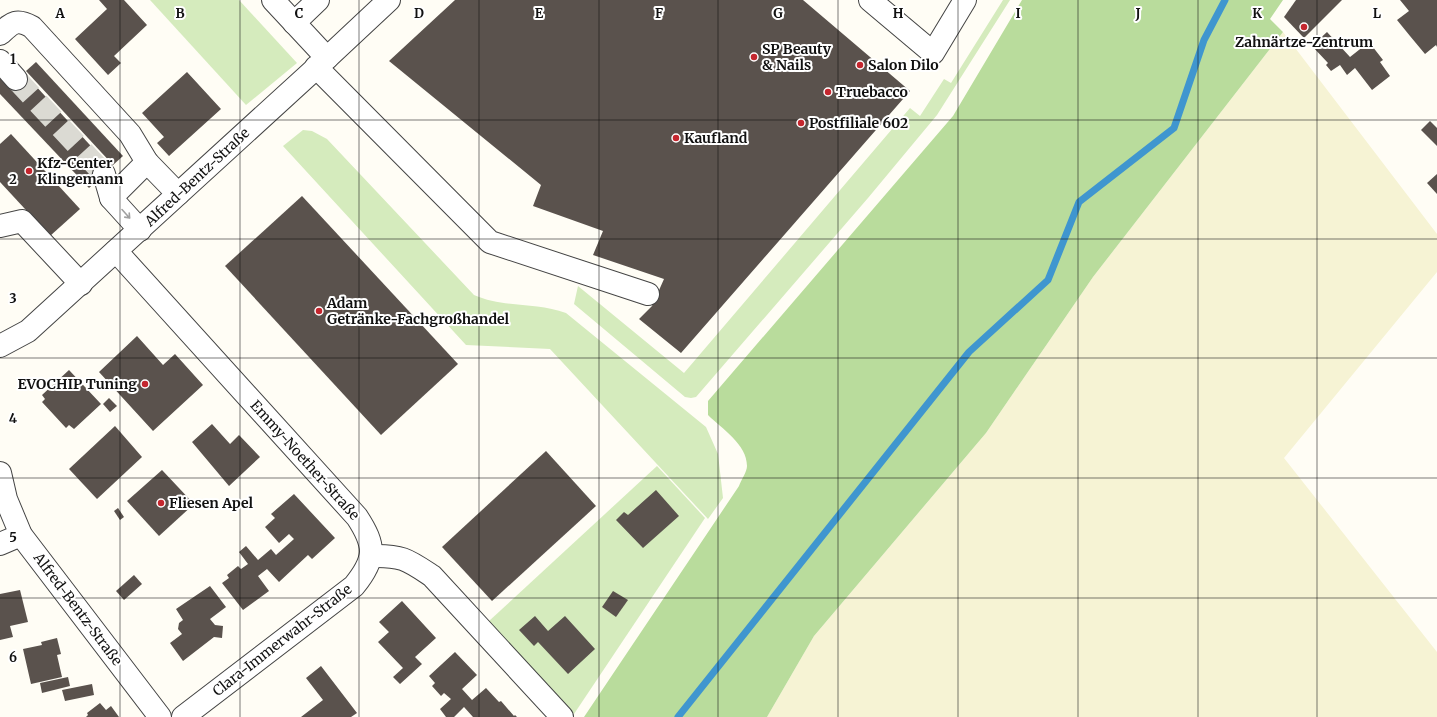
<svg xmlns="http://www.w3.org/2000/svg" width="1437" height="717" viewBox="0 0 1437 717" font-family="Merriweather,serif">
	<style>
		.farmland { fill: #f6f3d4 }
		.green { fill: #d5ebbd }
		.forest { fill: #b9dc9c }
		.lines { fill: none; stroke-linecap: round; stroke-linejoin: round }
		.stream { stroke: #3f96cf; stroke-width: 7 }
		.building { fill: #5a524d }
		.minor-tunnel { stroke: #dbdad3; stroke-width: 22; stroke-dasharray: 22 11; stroke-linecap: butt }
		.minor-casing { stroke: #444; stroke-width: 24 }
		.minor { stroke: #fff; stroke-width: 22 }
		.oneway { stroke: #a0a0a0 }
		.grid { fill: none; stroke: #111; stroke-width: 1; stroke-opacity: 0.55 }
		.poi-dot { fill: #c4262e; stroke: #fff; stroke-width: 1.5 }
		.labels { text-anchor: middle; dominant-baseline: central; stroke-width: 4; stroke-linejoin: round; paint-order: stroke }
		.poi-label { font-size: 14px; font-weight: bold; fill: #111; stroke: #fff; text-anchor: start }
		.street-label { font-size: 14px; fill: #111; stroke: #fff }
		.grid-label { font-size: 13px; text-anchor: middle; font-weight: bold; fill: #111; stroke: #fff; stroke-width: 4; stroke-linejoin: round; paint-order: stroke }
	</style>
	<rect width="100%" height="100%" fill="#fffdf5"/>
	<polygon class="farmland" points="1283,32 1437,234 1437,272 1284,458 1437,652 1437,717 767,717 814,636 986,433 1093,277"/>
	<g class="green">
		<polygon points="150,0 239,0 297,63 246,105"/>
		<polygon points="1003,0 1010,0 937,115 868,198 696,397 691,398 685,397 574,304 578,286 684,373 910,108 920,116 944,79 951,83"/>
		<path d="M303,130l9,1 15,8 147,156c29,13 62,7 92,18l140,114 12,27 5,44 -15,21 -158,-170 -84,-4 -183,-199z"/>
		<polygon points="657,466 705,518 574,714 489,621"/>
	</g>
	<path class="forest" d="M1022,0h261l-13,19 13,13 -190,245 -107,156 -172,203 -47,81h-183l155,-231c2,-6 8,-14 8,-20 0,-22 -25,-37 -39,-51v-14l245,-285z"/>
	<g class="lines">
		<polyline class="stream" points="678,717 969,352 1048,280 1079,202 1174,128 1204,40 1225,0"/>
	</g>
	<g class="building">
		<polygon points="99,0 124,0 147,25 114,56 121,63 108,75 75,39 107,9"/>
		<polygon points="455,0 803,0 910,91 681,353 639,319 652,306 664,279 593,255 603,231 533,206 541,185 389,61"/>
		<polygon points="1296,0 1342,0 1304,38 1284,17"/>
		<polygon points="1400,0 1437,0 1437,47 1436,45 1425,54 1410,36 1397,20 1409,11"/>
		<polygon points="1327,32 1350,57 1369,42 1383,60 1380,62 1390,76 1372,90 1355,68 1347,75 1340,65 1331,71 1326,65 1328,63 1312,46"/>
		<polygon points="36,62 123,156 113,165 26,71"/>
		<polygon points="23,72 111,168 89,188 0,94 0,77"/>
		<polygon points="187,72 221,109 169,156 157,143 164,137 142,113"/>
		<polygon points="1430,121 1437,128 1437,146 1421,130"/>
		<polygon points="11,134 80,209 50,236 0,182 0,144"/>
		<polygon points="1437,174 1437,194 1427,183"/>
		<polygon points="302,196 458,364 381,435 225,266"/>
		<polygon points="137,336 163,365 175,354 203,385 153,431 99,372"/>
		<polygon points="69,370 101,404 74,429 69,425 66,428 42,402 45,399 42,395"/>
		<polygon points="109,398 117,406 110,412 103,404"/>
		<polygon points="212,424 230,444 239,435 260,457 229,486 192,442"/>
		<polygon points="115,426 142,457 97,499 69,469"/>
		<polygon points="546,451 596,506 492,601 442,547"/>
		<polygon points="162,470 194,504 159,536 127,501"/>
		<polygon points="656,490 679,516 643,548 616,520 624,512 628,515"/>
		<polygon points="294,494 335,538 312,559 308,555 279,582 267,569 258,576 269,591 243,610 222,583 229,578 227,575 238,566 241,569 248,564 239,552 246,546 258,560 271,549 276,555 294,539 289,534 279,543 265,527 275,518 271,514"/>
		<polygon points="118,508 124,517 120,520 114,511"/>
		<polygon points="134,575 142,584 124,600 116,591"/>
		<polygon points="210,586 226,607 210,619 215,625 223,626 222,638 214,637 183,661 170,643 182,634 178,629 179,623 183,620 176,609"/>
		<polygon points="20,590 28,622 10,626 13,637 0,640 0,594"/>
		<polygon points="613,591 628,600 616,617 602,607"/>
		<polygon points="402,601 436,638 415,657 422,664 400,684 393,677 403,668 378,642 389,632 379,622"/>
		<polygon points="535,616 548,631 565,616 595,649 568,674 538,642 534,646 519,630"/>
		<polygon points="57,638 61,654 57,655 62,677 31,684 23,649 42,645 41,642"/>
		<polygon points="455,652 477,675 462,689 472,700 486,688 499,702 501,701 514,716 515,715 517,717 473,717 464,707 454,717 446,717 440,709 451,699 444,693 441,696 432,686 435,683 429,676"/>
		<polygon points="321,666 357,713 351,717 301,717 323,700 306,678"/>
		<polygon points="68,677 70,686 42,693 40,683"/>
		<polygon points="92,684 94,695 65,701 62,690"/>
		<polygon points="100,703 106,710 111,706 119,717 86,717 88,715 87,713"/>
	</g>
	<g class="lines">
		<polyline class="minor-tunnel" points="16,79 104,174"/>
		<g class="minor-casing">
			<g id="minor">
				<polyline points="273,0 327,58"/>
				<polyline points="870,0 933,53 965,0"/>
				<polyline points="294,23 318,0"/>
				<path d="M0,34c12,-11 16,-16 32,-7l98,107 17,28 31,32"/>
				<polyline points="0,61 16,79"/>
				<polyline points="316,67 490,242 648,294"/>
				<polyline points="104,174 111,198 140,230"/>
				<polyline points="111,198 147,162"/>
				<polyline points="0,226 22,221 81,284"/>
				<path d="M116,251l241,266c19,29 19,42 -3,69l-171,131"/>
				<polyline points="0,346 28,331 327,58 389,0"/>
				<polyline points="0,473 6,499 21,535 160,717"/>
				<polyline points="0,544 21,535"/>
				<path d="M371,556c31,-1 37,4 61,20l130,141"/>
			</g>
		</g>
		<use href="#minor" class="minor"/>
	</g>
	<defs><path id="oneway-shaft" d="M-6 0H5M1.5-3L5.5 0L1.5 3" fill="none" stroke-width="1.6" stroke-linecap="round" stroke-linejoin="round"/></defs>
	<use class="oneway" href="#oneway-shaft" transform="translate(126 214) rotate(48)"/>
	<path class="grid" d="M120,0v717M240,0v717M359,0v717M479,0v717M599,0v717M718,0v717M838,0v717M958,0v717M1078,0v717M1198,0v717M1317,0v717M0,120h1437M0,239h1437M0,358h1437M0,478h1437M0,598h1437"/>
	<g class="poi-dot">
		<circle cx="1304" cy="27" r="4"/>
		<circle cx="754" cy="57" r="4"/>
		<circle cx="860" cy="65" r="4"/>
		<circle cx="828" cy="92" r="4"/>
		<circle cx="801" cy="123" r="4"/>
		<circle cx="676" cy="138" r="4"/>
		<circle cx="29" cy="171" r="4"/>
		<circle cx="319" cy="311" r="4"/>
		<circle cx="145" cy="384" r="4"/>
		<circle cx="161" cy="503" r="4"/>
	</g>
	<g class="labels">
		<g class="poi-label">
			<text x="1304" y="42" text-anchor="middle">Zahnärtze-Zentrum</text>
			<text x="762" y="49">SP Beauty<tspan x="762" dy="16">&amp; Nails</tspan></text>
			<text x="868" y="65">Salon Dilo</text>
			<text x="836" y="92">Truebacco</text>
			<text x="809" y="123">Postfiliale 602</text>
			<text x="684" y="138">Kaufland</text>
			<text x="37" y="163">Kfz-Center<tspan x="37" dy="16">Klingemann</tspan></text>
			<text x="327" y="303">Adam<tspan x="327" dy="16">Getränke-Fachgroßhandel</tspan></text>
			<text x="137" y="384" text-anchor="end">EVOCHIP Tuning</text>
			<text x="169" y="503">Fliesen Apel</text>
		</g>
		<g class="street-label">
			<text transform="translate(197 177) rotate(-43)">Alfred-Bentz-Straße</text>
			<text transform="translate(305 460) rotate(48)">Emmy-Noether-Straße</text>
			<text transform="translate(78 609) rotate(53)">Alfred-Bentz-Straße</text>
			<text transform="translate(282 640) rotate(-38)">Clara-Immerwahr-Straße</text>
		</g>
	</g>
	<g class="grid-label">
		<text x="60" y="18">A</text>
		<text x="180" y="18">B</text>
		<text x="299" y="18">C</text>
		<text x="419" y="18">D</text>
		<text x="539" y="18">E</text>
		<text x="659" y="18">F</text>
		<text x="778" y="18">G</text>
		<text x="898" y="18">H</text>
		<text x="1018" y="18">I</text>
		<text x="1138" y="18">J</text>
		<text x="1257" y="18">K</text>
		<text x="1377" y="18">L</text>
		<text x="13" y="64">1</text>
		<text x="13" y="184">2</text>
		<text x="13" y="303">3</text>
		<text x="13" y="423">4</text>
		<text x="13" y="542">5</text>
		<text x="13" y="662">6</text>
	</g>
</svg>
